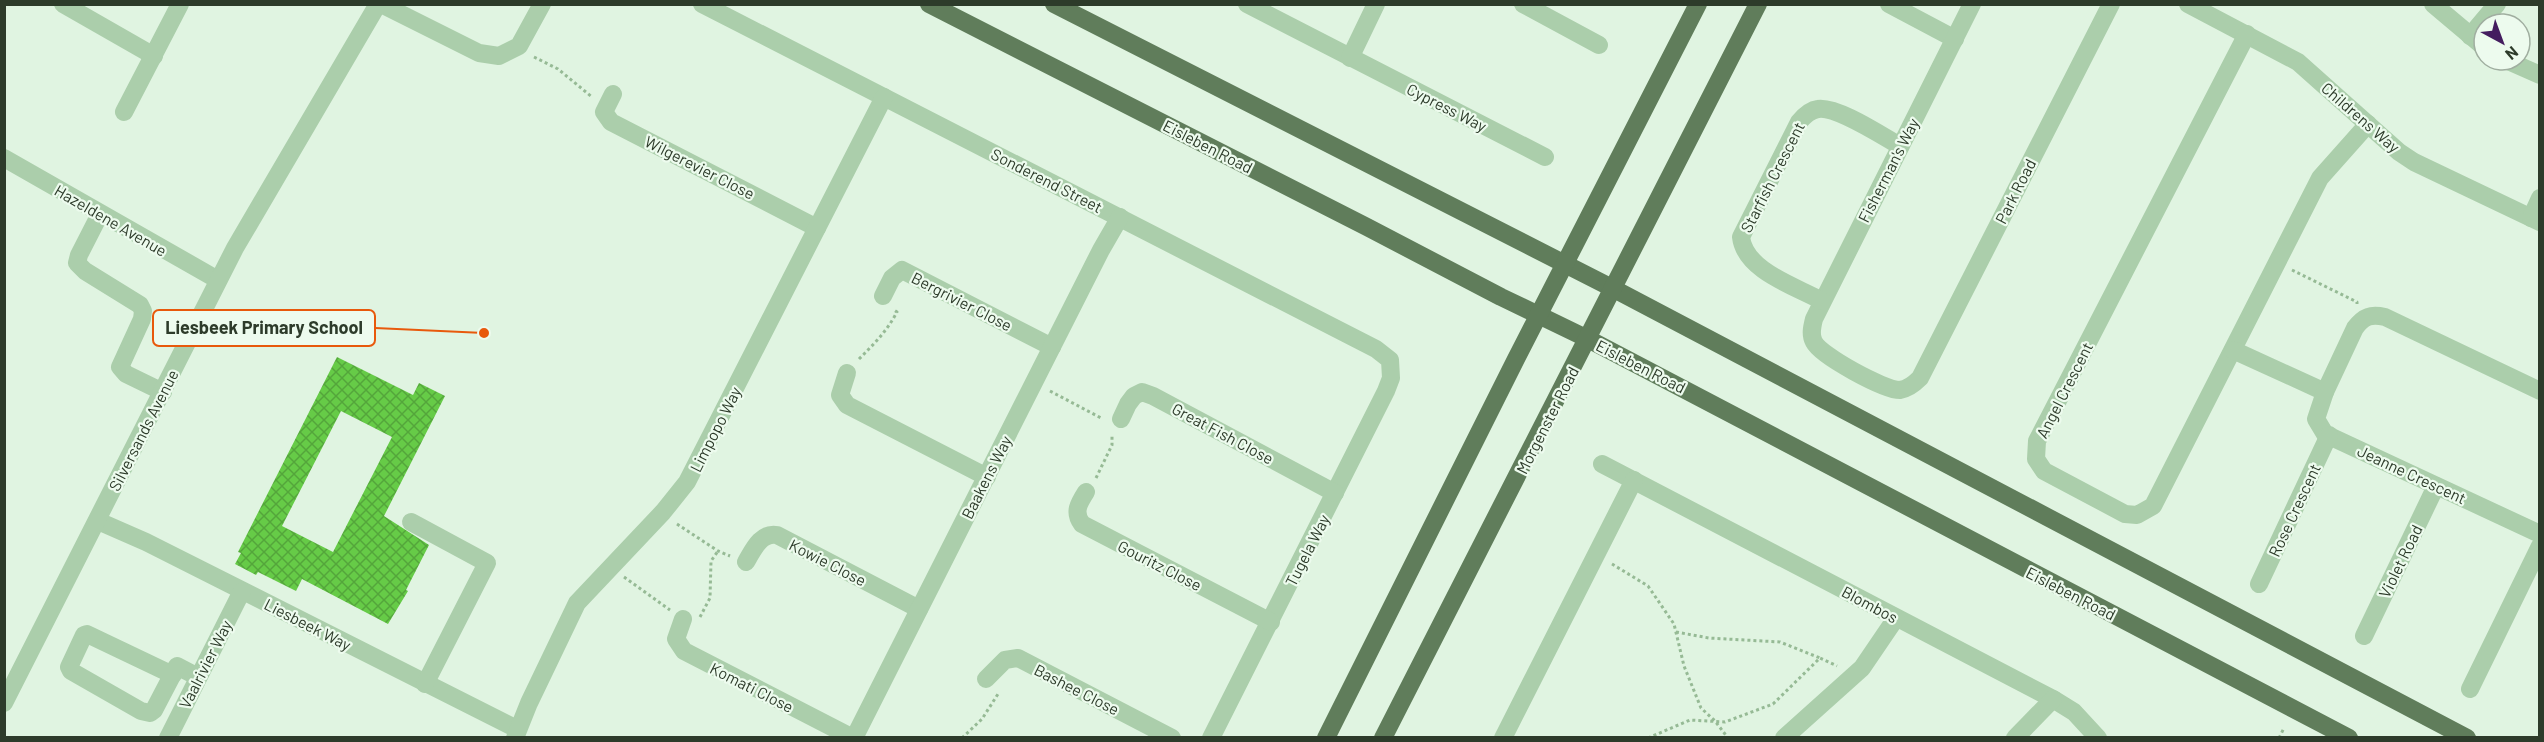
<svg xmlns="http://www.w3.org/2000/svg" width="2544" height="742" viewBox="0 0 2544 742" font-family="Barlow,sans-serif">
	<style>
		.building { fill: url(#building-cross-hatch); fill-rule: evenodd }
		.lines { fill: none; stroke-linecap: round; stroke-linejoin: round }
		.path { stroke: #96ba95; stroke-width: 3; stroke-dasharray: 3 3; stroke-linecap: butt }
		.minor { stroke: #abceab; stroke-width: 18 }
		.major { stroke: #607d5b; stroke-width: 18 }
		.labels { text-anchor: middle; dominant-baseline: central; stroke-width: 4.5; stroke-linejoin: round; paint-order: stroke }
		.street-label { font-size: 16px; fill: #2d3b2a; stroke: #edfbee }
		.leader { fill: none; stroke: #e8590c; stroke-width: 2 }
		.callout-dot { fill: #e8590c; stroke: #edfbee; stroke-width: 2 }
		.callout { fill: #edfbee; stroke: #e8590c; stroke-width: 2 }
		.callout-label { font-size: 18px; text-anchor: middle; font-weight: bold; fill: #2d3b2a }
	</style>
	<defs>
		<pattern id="building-cross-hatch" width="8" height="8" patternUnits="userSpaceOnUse" patternTransform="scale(1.5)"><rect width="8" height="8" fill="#66cb47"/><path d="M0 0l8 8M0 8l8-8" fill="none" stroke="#54a63b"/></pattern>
	</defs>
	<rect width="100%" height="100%" fill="#e0f4e1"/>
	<path class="building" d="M337,357l76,38 6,-12 26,13 -61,120 45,29 -23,45 2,1 -20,33 -86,-45 -6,12 -38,-19 -2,3 -21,-11 6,-11 -3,-1zM341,411l51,26 -59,115 -51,-26z"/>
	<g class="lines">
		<g class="path">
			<polyline points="534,57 558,69 592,97"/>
			<polyline points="2292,270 2357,302 2357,304"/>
			<path d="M859,359c15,-15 28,-28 38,-47l-3,-2"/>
			<polyline points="1050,391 1103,419"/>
			<polyline points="1096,478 1112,445 1112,434"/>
			<polyline points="677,524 718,551 730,556"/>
			<polyline points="1612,564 1648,586 1674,624 1684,666 1701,708 1715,721 1728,738"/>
			<polyline points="624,577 670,610"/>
			<polyline points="700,617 710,598 711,561 718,551"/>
			<polyline points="1676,632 1709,638 1780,642 1820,658"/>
			<polyline points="962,738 982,719 998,694"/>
			<polyline points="1648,738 1690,720 1725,722 1773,704 1820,658 1837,666"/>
			<polyline points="2279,738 2284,728"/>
		</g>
		<g class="minor">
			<polyline points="63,4 154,56"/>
			<polyline points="381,4 479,53 499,56 519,46 542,4"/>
			<polyline points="702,4 1376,349 1390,360 1391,378 1386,391 1211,738"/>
			<polyline points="1247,4 1545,157"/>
			<polyline points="1523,4 1599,45"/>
			<polyline points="1889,4 1955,39"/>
			<path d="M1972,4l-158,315c-2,8 -4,16 0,23 7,14 70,48 86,48 8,-1 14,-6 20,-12l191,-374"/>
			<polyline points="2188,4 2298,62 2399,152 2414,162 2540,222"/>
			<polyline points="2433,4 2484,47"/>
			<polyline points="2247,34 2037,441 2036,459 2044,471 2125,514 2137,515 2153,506 2320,178 2368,124"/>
			<polyline points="2470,36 2497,4"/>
			<polyline points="1350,58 1376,4"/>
			<polyline points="2506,60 2540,75"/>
			<polyline points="613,94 604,112 611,122 817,228"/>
			<polyline points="124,112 180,4"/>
			<polyline points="4,158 218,280"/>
			<polyline points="100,214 79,255 77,263 85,271 140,305 143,311 142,319 120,367 126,374 163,392"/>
			<polyline points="2531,218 2540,198"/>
			<polyline points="883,296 892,278 902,270 1052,347"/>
			<path d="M1822,301c-27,-15 -77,-30 -81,-64l58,-115c5,-6 11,-12 19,-13 19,-3 64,27 82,37"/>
			<polyline points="2233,350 2325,392"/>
			<polyline points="847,373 840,395 847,405 987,477"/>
			<path d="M2540,391l-155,-74c-14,-3 -21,-1 -30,11l-30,64 -9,27 9,15 215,100"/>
			<polyline points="1121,419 1128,404 1134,396 1142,392 1153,396 1335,493"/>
			<polyline points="1602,464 2053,699 2074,712 2098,738"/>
			<path d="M1086,492c-7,11 -13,20 -4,32l189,98"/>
			<polyline points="98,521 146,542 517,729"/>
			<polyline points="411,522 487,563 425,684"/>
			<path d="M746,562c7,-12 15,-30 31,-27l142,74"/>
			<polyline points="2259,584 2329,435"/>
			<polyline points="683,619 676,639 684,651 853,738"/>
			<polyline points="2364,636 2436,486"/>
			<polyline points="173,675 87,634 84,635 69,667 71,671 141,711 150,713 154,710 177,666 198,677"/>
			<polyline points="986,679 1005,660 1018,658 1172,738"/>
			<polyline points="2470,689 2540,546"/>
			<polyline points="4,703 235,248 378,4"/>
			<polyline points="168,738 242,591"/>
			<polyline points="515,738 529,703 577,603 663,512 687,482 884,97"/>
			<polyline points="854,738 1101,250 1120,217"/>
			<polyline points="1503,738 1634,480"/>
			<polyline points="1784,738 1862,668 1896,618"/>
			<polyline points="2015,738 2053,699"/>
		</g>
		<g class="major">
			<polyline points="929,4 1367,227 1501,297 1588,339 2349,738"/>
			<polyline points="1054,4 1614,289 2467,738"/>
			<polyline points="1326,738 1516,359 1698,4"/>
			<polyline points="1383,738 1758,4"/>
		</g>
	</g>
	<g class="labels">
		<g class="street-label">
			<text transform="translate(1447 107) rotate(27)">Cypress Way</text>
			<text transform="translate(2361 117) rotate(41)">Childrens Way</text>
			<text transform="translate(1208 146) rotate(27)">Eisleben Road</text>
			<text transform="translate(700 167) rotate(27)">Wilgerevier Close</text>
			<text transform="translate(1888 170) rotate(-63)">Fisherman's Way</text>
			<text transform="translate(1772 177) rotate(-63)">Starfish Crescent</text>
			<text transform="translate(1047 180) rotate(27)">Sonderend Street</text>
			<text transform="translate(2015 191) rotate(-63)">Park Road</text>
			<text transform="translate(111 220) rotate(30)">Hazeldene Avenue</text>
			<text transform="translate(962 301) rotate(27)">Bergrivier Close</text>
			<text transform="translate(1641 366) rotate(27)">Eisleben Road</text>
			<text transform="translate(2064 390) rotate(-63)">Angel Crescent</text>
			<text transform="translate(1547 420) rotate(-63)">Morgenster Road</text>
			<text transform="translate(715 429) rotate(-63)">Limpopo Way</text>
			<text transform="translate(143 430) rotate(-63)">Silversands Avenue</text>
			<text transform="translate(1223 433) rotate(28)">Great Fish Close</text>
			<text transform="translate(2412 474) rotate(25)">Jeanne Crescent</text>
			<text transform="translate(986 477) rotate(-63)">Baakens Way</text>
			<text transform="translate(2294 510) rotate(-65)">Rose Crescent</text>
			<text transform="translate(1307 550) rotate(-63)">Tugela Way</text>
			<text transform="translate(2400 561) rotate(-64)">Violet Road</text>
			<text transform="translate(828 562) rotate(27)">Kowie Close</text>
			<text transform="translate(1160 565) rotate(27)">Gouritz Close</text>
			<text transform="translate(2071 593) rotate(27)">Eisleben Road</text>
			<text transform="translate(1870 604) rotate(28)">Blombos</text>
			<text transform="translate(308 624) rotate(27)">Liesbeek Way</text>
			<text transform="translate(205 664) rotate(-63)">Vaalrivier Way</text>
			<text transform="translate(752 687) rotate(27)">Komati Close</text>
			<text transform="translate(1077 689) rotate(27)">Bashee Close</text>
		</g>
	</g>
	<path class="leader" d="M484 333L375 328"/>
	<circle class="callout-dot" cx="484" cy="333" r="6"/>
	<rect class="callout" x="153" y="310" width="222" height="36" rx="6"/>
	<g class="callout-label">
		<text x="264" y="334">Liesbeek Primary School</text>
	</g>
	<rect width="2544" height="742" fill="none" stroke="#2d3b2a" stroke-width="12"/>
	<g transform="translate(2502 42) rotate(139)"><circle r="28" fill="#edfbee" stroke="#a0aea0" stroke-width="1.5"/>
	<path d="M0-4.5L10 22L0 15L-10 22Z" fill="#441d5f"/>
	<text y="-9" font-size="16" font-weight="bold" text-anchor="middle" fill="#2d3b2a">N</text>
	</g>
</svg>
